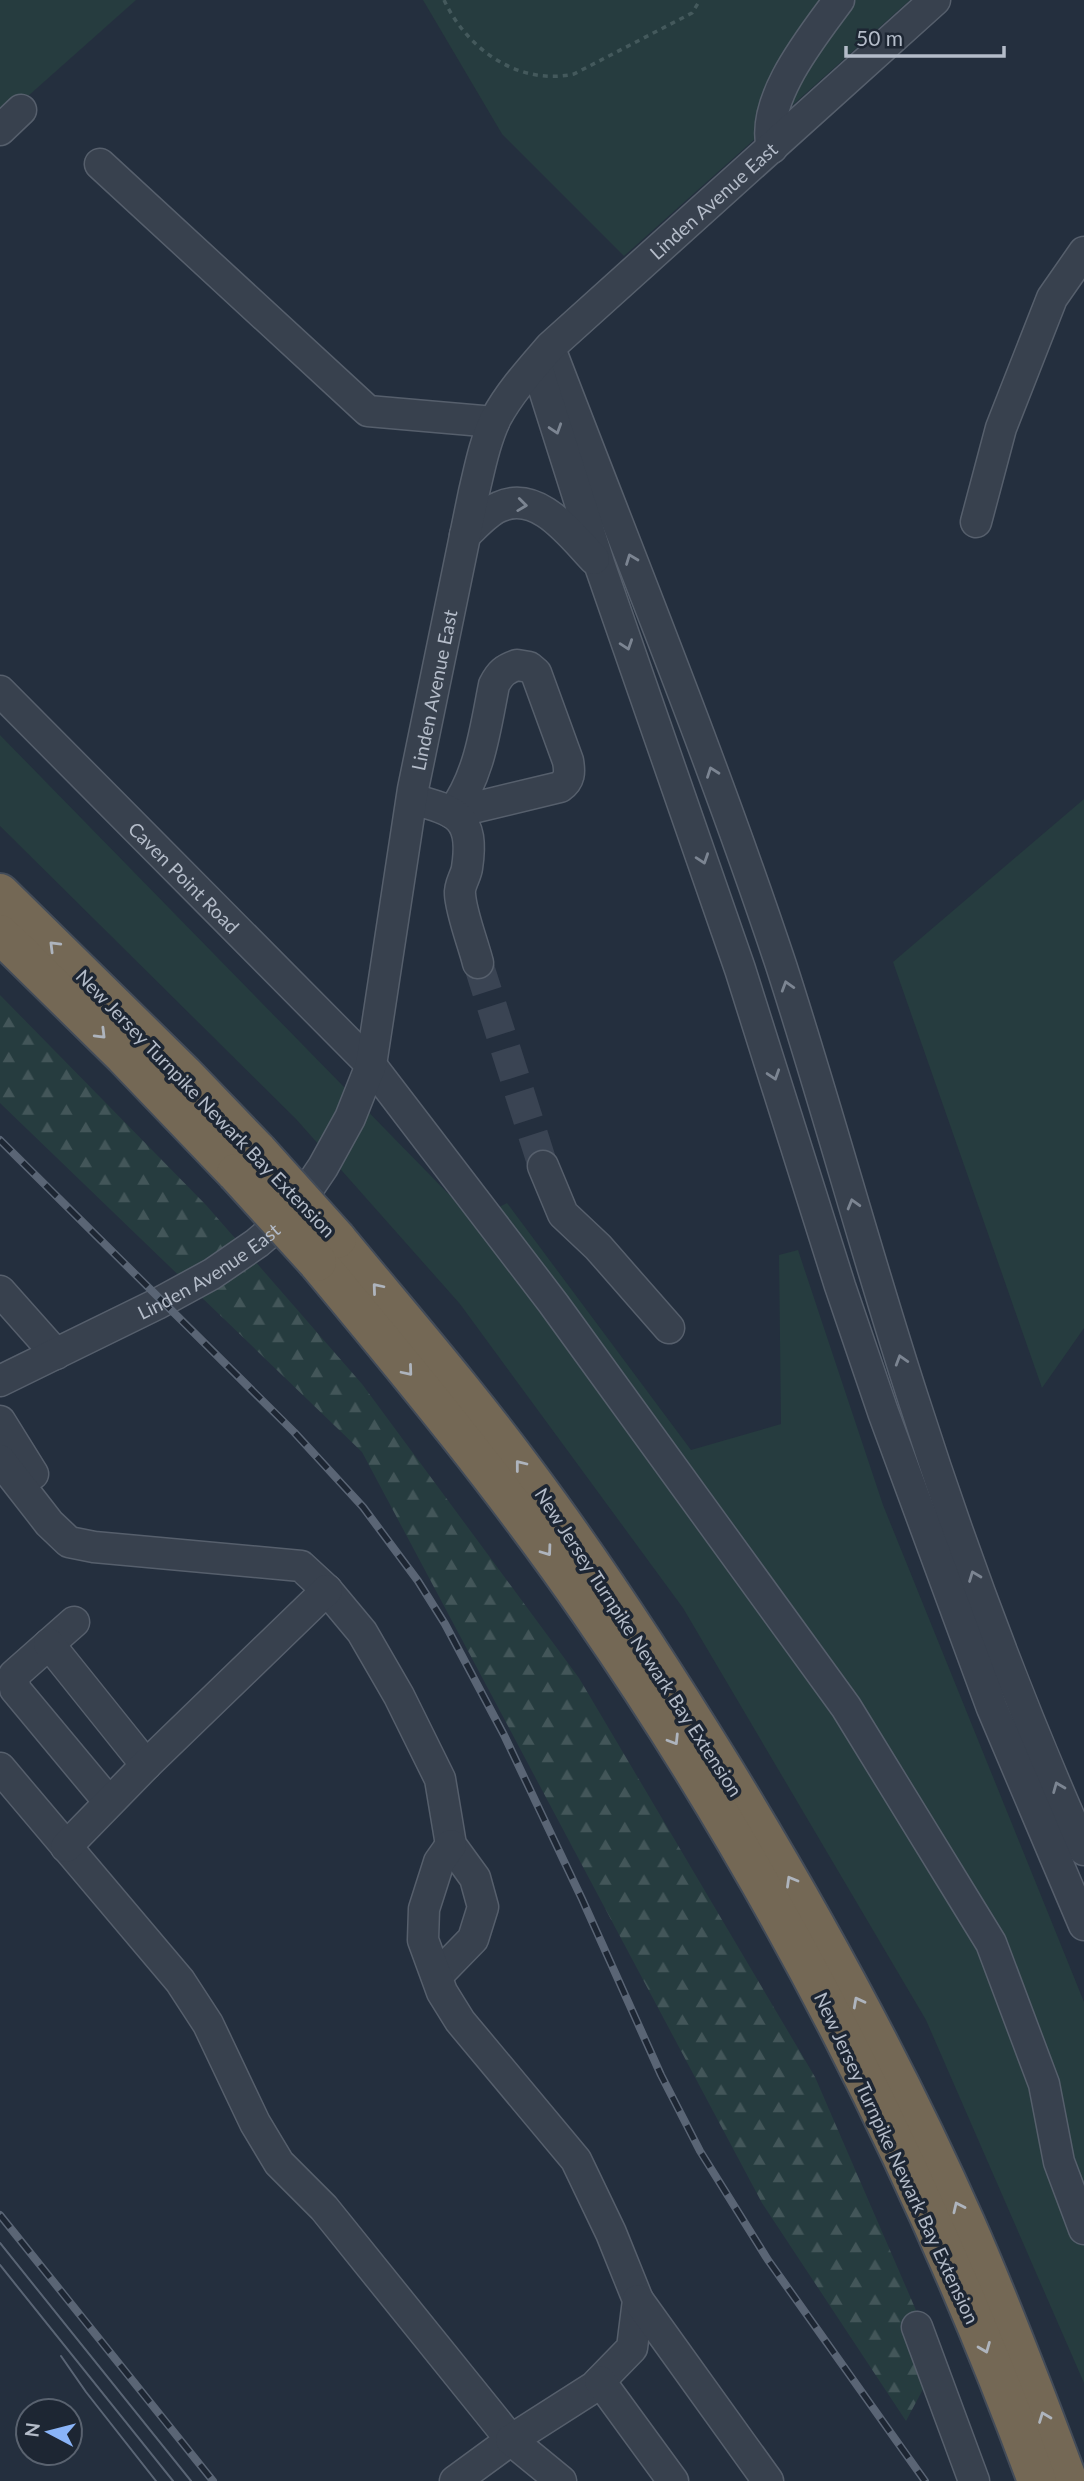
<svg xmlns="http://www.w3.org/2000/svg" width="1084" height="2481" viewBox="0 0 1084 2481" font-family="Lato,sans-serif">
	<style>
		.green { fill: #263c3f }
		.forest { fill: url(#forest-firs) }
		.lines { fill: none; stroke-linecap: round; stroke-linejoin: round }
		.minor-tunnel { stroke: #3a4453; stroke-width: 30; stroke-dasharray: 30 15; stroke-linecap: butt }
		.minor-casing { stroke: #565f6c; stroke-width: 33 }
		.highway-casing { stroke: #434c59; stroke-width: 42 }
		.path { stroke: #44595c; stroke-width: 3.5; stroke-dasharray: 5 5; stroke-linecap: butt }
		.minor { stroke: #38414e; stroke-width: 30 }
		.highway { stroke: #746855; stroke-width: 38 }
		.tram { stroke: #5a6575; stroke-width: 2 }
		.rail-casing { stroke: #5a6575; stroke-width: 8 }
		.rail { stroke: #1d2633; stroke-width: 5; stroke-dasharray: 16; stroke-linecap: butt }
		.highway-bridge-casing { stroke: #434c59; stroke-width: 42; stroke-linecap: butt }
		.highway-bridge { stroke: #746855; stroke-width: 38 }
		.oneway { stroke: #7c8592 }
		.oneway2 { stroke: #aeb4bd }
		.labels { text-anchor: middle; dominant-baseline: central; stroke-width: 7; stroke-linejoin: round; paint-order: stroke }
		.street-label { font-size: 19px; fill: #b4bcc9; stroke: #1d2633 }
	</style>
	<defs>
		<pattern id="forest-firs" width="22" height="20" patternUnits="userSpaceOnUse" patternTransform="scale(1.75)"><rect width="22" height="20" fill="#263c3f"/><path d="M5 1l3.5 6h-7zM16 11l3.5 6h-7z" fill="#435659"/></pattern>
	</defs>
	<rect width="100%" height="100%" fill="#242f3e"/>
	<g class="green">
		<polygon points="0,0 136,0 0,121"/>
		<polygon points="423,0 910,0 624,256 502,134"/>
		<polygon points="0,735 474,1220 507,1203 691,1450 781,1424 779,1255 798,1250 883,1505 1084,2002 1084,2383 926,2020 683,1608 460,1304 296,1119 0,826"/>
		<polygon points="1084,799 1084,1328 1042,1388 893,962"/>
	</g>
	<polygon class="forest" points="0,995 206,1205 362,1384 579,1678 815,2077 938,2361 906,2421 762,2203 362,1452 0,1103"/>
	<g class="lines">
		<polyline class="minor-tunnel" points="478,963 543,1166"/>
		<g class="minor-casing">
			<g id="minor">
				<polyline points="0,130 21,110"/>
				<path d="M772,148c-12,-48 40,-111 67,-148"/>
				<polyline points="100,164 368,411 494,422"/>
				<path d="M551,351c78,204 161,407 230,614 47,145 86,292 133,436 49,153 105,303 170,449"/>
				<polyline points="536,364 600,566 740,969 840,1286 883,1412 992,1708 1084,1925"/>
				<polyline points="976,522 1001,428 1052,298 1084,252"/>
				<path d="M465,535c10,-9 22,-23 34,-28 39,-18 72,28 95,52"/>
				<path d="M517,665l12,2 7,6 32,88c2,11 2,19 -8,26l-108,26c28,-38 33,-83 42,-128 6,-12 11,-16 23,-20z"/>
				<path id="s1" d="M0,691l371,374 182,238 293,404 145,236 53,141 15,78 25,67"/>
				<path d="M412,799c44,12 63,17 55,69 -1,8 -8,17 -7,26 1,19 13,49 18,69"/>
				<polyline points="543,1166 563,1214 598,1247 669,1328"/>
				<polyline points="0,1291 56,1354"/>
				<path id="s2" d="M0,1381l157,-77 55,-30 45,-31 35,-30 31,-46 27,-49 21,-53 42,-276 61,-297c6,-25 11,-51 22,-74 14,-26 35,-49 54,-71l385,-347"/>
				<polyline points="0,1421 33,1474"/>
				<polyline points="0,1460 49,1523 69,1542 94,1547 301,1566 327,1590 362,1632 399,1696 440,1779 451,1845 475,1878 483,1907 473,1939 437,1976"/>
				<polyline points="74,1622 14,1675 15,1689 109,1802"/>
				<polyline points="49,1644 146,1765"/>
				<polyline points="0,1768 180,1981 208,2024 255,2123 279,2163 324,2208 511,2440 455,2481"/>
				<polyline points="451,1845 439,1862 424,1909 423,1940 442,1992 460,2021 576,2160 611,2233 638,2300 632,2348 594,2387 511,2440 561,2481"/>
				<polyline points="66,1847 146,1765 327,1590"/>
				<polyline points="638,2300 768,2481"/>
				<polyline points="917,2327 974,2481"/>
				<polyline points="600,2381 673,2481"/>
			</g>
		</g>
		<g class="highway-casing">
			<g id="highway">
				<polyline points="0,893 184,1074 258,1151"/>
				<polyline points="0,934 124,1056 236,1173"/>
				<path d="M337,1239c65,79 132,156 192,238 70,94 133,192 194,291 90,147 173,298 243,456 37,84 70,171 102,257"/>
				<path d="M317,1262c95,114 189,228 273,350 185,268 335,564 447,869"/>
			</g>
		</g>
		<path class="path" d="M444,0c23,49 74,86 130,74l118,-61 8,-13"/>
		<use href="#minor" class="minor"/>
		<use href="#highway" class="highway"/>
		<g class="tram">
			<polyline points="0,2243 191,2481"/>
			<polyline points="0,2265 173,2481"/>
			<polyline points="61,2356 86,2392 156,2481"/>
		</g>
		<g class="rail-casing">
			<g id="rail">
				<polyline points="0,1140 294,1432 363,1507 418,1581 445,1624 504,1735 582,1899 661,2075 700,2151 768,2260 925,2481"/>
				<polyline points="0,2215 213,2481"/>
			</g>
		</g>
		<use href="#rail" class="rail"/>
		<g class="highway-bridge-casing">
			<g id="highway-bridge">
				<polyline points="258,1151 337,1239"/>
				<polyline points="236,1173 317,1262"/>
			</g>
		</g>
		<use href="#highway-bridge" class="highway-bridge"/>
	</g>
	<defs><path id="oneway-chevron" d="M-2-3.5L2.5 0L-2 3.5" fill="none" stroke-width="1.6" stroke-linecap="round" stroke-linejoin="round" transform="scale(1.75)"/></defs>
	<g class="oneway">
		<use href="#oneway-chevron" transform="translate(556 429) rotate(72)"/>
		<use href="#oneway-chevron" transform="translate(522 505) rotate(7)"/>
		<use href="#oneway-chevron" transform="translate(631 559) rotate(-111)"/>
		<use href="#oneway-chevron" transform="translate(627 645) rotate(71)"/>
		<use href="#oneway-chevron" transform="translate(712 772) rotate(-110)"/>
		<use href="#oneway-chevron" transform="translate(703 859) rotate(71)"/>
		<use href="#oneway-chevron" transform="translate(787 986) rotate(-107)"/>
		<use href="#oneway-chevron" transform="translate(774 1075) rotate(72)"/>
		<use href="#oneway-chevron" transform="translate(853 1204) rotate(-106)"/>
		<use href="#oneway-chevron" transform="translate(901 1360) rotate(-107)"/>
		<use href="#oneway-chevron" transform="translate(974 1576) rotate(-111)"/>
		<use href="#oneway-chevron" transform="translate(1058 1787) rotate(-112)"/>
	</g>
	<g class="oneway2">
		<use href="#oneway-chevron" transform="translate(54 946) rotate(-135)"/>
		<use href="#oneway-chevron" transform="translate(101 1034) rotate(45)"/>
		<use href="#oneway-chevron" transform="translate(377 1288) rotate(-130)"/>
		<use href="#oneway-chevron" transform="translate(408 1371) rotate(50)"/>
		<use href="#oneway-chevron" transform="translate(520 1465) rotate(-128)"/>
		<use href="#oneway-chevron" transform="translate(547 1551) rotate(54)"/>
		<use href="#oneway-chevron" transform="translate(674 1740) rotate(58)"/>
		<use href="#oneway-chevron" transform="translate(791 1881) rotate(-120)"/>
		<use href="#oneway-chevron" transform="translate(858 2002) rotate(-118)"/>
		<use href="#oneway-chevron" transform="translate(958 2207) rotate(-115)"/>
		<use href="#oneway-chevron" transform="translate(985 2348) rotate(68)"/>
		<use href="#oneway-chevron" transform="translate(1044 2417) rotate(-111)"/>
	</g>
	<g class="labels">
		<g class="street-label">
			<text stroke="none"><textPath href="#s2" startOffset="1475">Linden Avenue East</textPath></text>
			<text stroke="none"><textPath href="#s2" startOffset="887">Linden Avenue East</textPath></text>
			<text stroke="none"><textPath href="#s1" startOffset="262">Caven Point Road</textPath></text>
			<text transform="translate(206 1103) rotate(46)">New Jersey Turnpike Newark Bay Extension</text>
			<text stroke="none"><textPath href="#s2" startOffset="236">Linden Avenue East</textPath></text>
			<text transform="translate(639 1642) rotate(57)">New Jersey Turnpike Newark Bay Extension</text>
			<text transform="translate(897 2158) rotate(65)">New Jersey Turnpike Newark Bay Extension</text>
		</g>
	</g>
	<g transform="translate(49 2432) rotate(277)"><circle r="33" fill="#1d2633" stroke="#59626f" stroke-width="2"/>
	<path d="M0-5L12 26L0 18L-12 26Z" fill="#8ab4f8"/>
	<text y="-10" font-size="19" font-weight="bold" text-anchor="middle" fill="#b4bcc9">N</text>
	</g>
	<path d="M846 46v10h158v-10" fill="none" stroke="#b4bcc9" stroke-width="3.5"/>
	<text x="856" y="46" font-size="21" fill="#b4bcc9" stroke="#1d2633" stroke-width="5" paint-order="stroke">50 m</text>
</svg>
